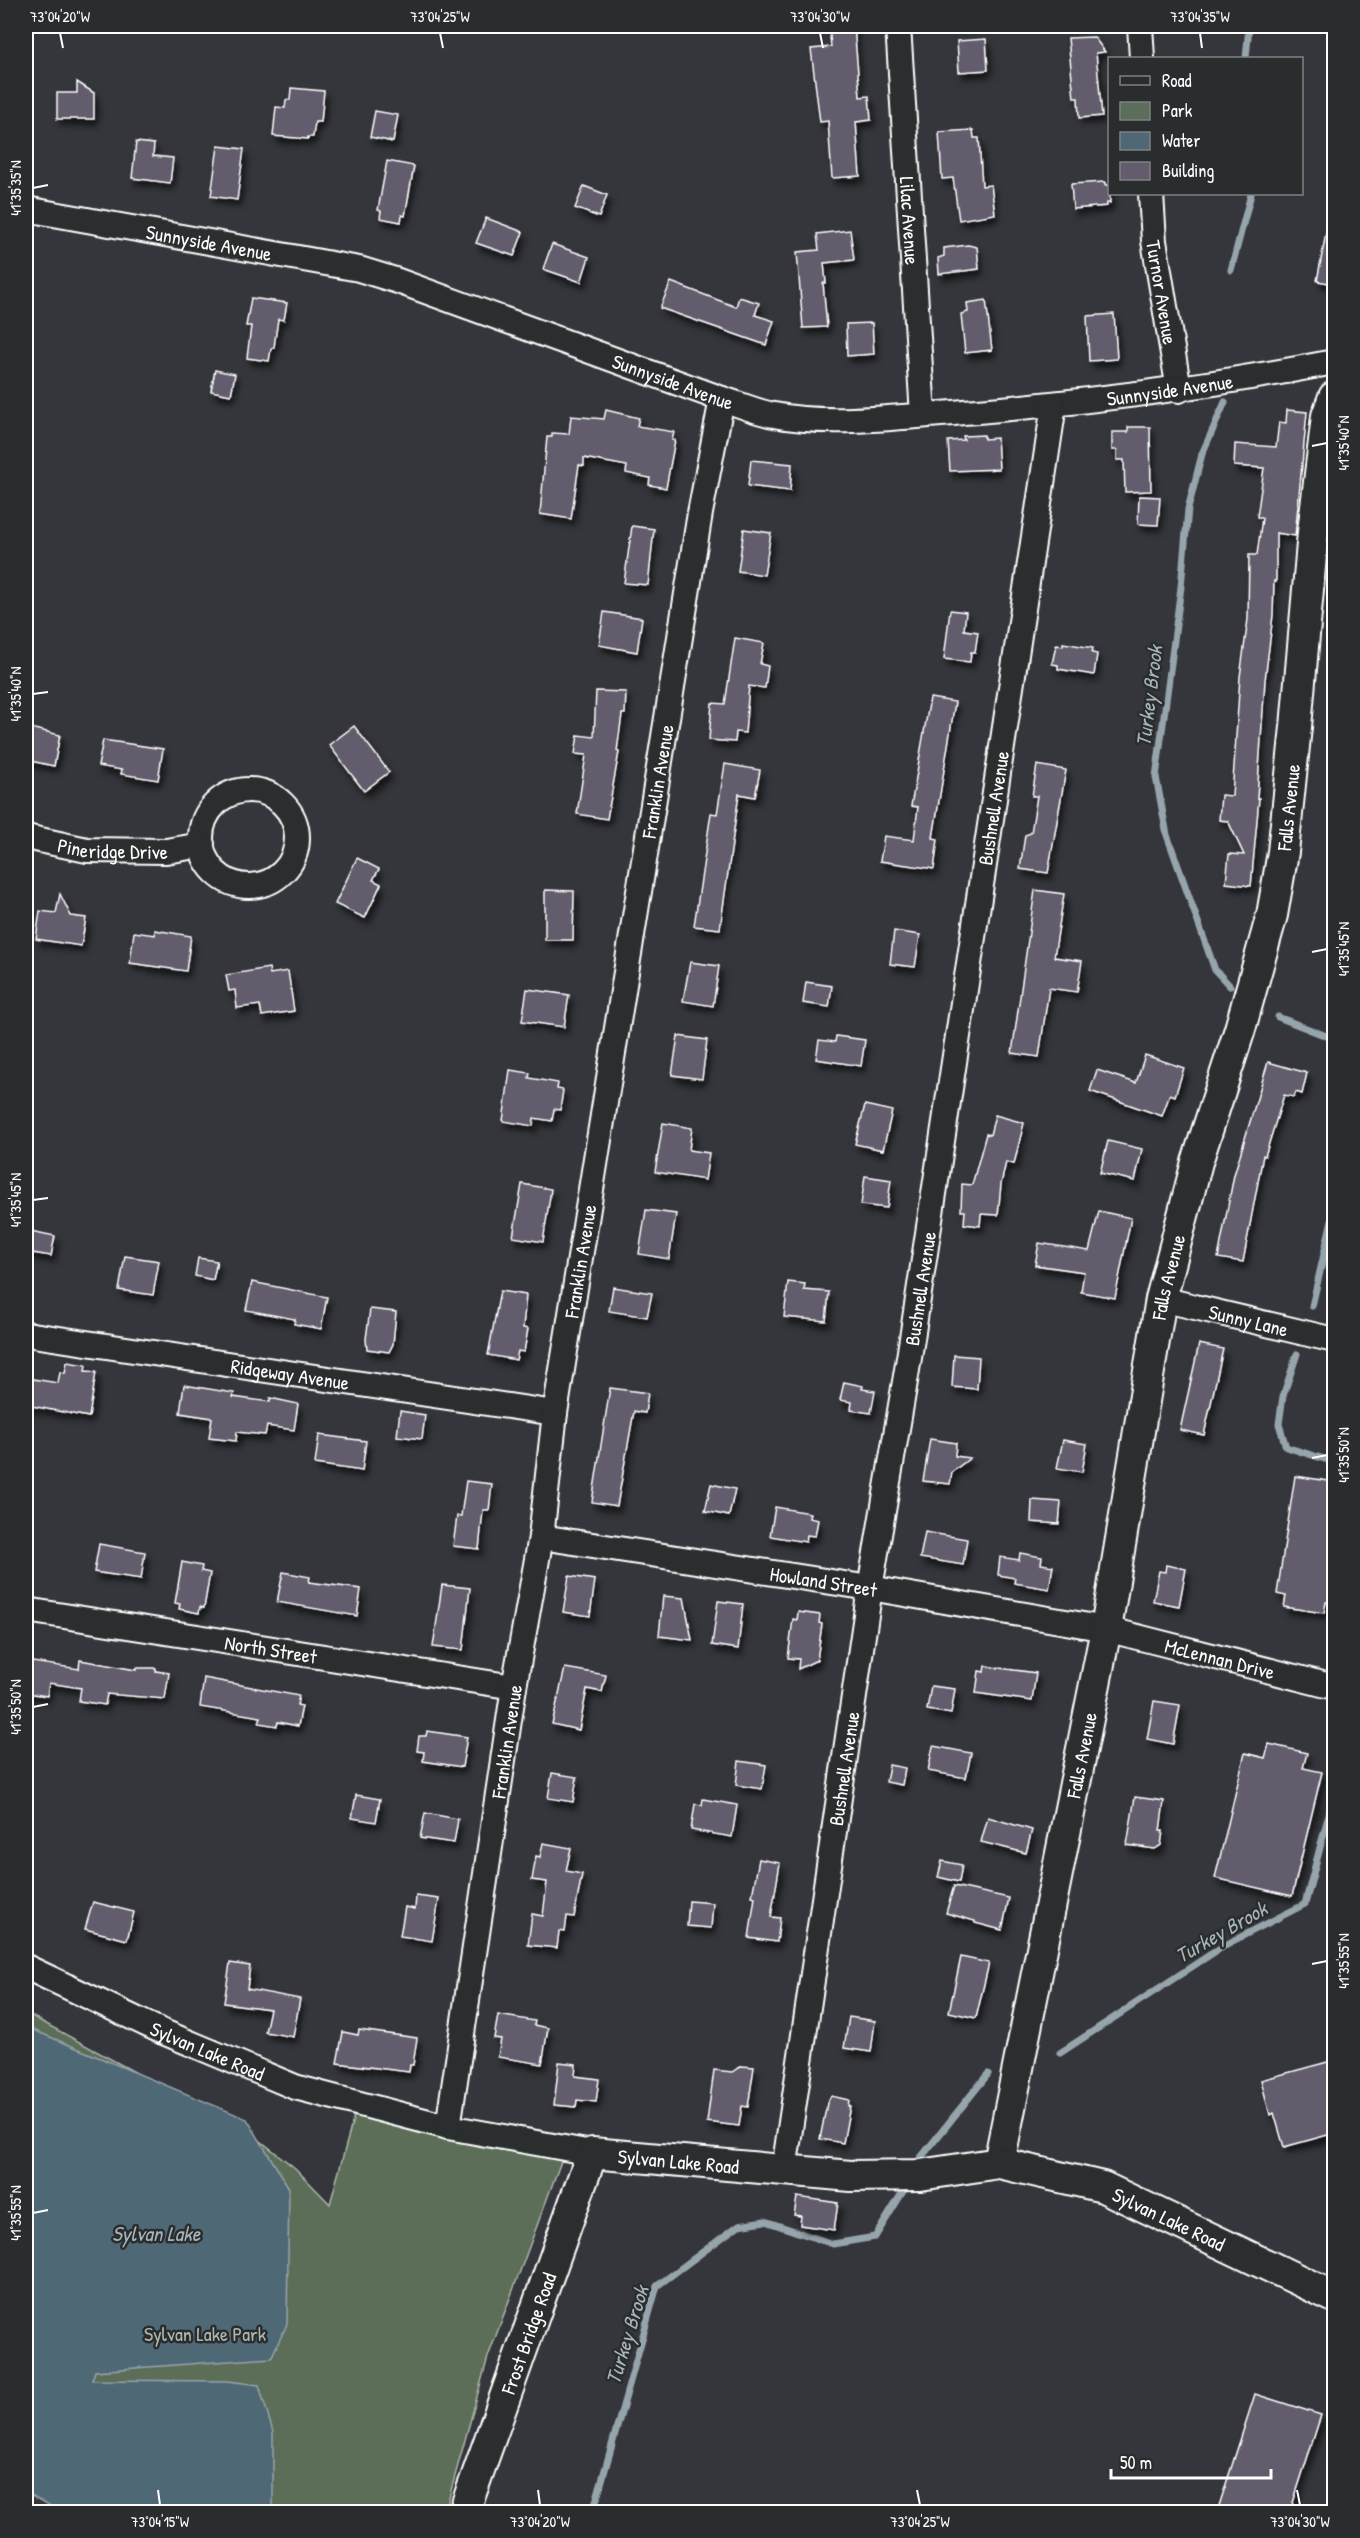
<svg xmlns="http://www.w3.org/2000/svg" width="1360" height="2538" viewBox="0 0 1360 2538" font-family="'Patrick Hand',sans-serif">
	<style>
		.green { fill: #5b6e59; stroke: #adb6ac; stroke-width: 1.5 }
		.water { fill: #506875; stroke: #96a4ac; stroke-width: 1.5 }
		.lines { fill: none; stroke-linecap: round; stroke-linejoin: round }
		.stream { stroke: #96a4ac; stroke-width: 7 }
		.building { fill: #625c6d; stroke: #fff; stroke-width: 1.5; filter: url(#shadow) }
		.minor-casing { stroke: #fff; stroke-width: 28 }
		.major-casing { stroke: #fff; stroke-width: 34 }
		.minor { stroke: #2a2d2e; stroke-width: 24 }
		.major { stroke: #2a2d2e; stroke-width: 30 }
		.ticks { fill: none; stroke: #fff; stroke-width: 2 }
		.labels { text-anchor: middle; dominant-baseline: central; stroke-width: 5; stroke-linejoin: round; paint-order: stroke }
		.street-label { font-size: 20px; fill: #fff; stroke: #2a2d2e }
		.park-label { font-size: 20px; fill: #adb6ac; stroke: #2a2d2e }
		.water-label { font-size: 21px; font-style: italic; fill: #a8b4ba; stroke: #2a2d2e }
		.neatline { fill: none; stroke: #fff; stroke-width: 2 }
		.ticks-label { font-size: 15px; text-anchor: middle; fill: #fff }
	</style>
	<defs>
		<filter id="shadow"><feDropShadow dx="3.5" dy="6" stdDeviation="3" flood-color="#0009"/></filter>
	</defs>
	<rect width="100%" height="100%" fill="#35363b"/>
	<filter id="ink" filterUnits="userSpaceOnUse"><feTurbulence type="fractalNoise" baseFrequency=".0167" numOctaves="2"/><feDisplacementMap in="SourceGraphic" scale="12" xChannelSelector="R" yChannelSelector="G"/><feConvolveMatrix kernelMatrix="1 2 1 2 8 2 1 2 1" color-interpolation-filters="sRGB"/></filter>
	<g filter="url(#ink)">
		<polygon class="green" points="26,2013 258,2139 295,2168 330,2204 358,2101 563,2156 488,2357 445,2512 59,2512 26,2474"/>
		<polygon class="water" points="26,2027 247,2119 289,2188 287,2324 271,2358 95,2371 92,2380 228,2381 259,2385 273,2432 273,2512 61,2512 26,2492"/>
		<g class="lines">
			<g class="stream">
				<polyline points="1246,58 1249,26"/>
				<polyline points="1231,270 1251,194"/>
				<polyline points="1225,402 1202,454 1188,509 1181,587 1156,777 1167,835 1215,970 1230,986"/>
				<polyline points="1278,1017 1334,1039"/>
				<polyline points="1312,1306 1334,1211"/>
				<polyline points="1297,1354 1283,1396 1279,1424 1286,1447 1334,1462"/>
				<polyline points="1060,2053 1225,1945 1305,1904 1334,1795"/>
				<polyline points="919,2160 988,2074"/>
				<polyline points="593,2512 657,2286 739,2225 765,2221 833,2244 875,2237 907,2185"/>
			</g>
		</g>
		<g class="building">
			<polygon points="829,26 854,26 860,97 869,96 871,120 856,122 860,176 832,178 828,121 820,122 811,49 831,47"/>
			<polygon points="1094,37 1105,52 1096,53 1102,116 1079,118 1078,98 1074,98 1068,38"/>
			<polygon points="986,39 988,70 959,72 957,41"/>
			<polygon points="77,82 94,93 94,119 57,119 57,93 77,93"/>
			<polygon points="291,88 324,91 321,122 315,122 313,137 308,137 308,139 273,136 276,107 285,108 286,100 290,100"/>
			<polygon points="375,111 398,115 393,142 370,137"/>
			<polygon points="973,130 974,138 979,138 982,186 991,185 995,214 959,220 953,178 942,179 939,132"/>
			<polygon points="136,142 154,144 153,156 173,158 170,183 132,178"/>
			<polygon points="218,146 244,149 237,200 211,196"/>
			<polygon points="387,161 414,166 405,216 402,215 401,222 380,218 381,211 378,210"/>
			<polygon points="1105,182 1105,185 1110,185 1110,203 1107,203 1107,206 1073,209 1071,184"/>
			<polygon points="584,186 607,195 599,217 575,208"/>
			<polygon points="486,218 523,232 514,256 476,243"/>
			<polygon points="850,230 854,260 824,263 826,283 823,283 827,327 803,328 797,252 819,250 817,234"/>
			<polygon points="1326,233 1335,234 1335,284 1317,281"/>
			<polygon points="552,244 589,257 581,282 543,269"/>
			<polygon points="968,245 977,247 979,269 939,274 938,258 944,256 944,248"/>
			<polygon points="671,282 736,307 739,297 759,303 755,315 774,321 766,345 660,308"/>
			<polygon points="251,298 287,303 284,320 278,319 274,347 271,349 269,361 247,358 251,326 246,326"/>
			<polygon points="986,300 992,350 965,353 961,314 968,312 967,303"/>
			<polygon points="1114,314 1117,359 1089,361 1087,316"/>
			<polygon points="872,323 874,354 847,356 846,324"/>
			<polygon points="215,370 235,374 231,395 211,391"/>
			<polygon points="606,410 639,418 637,426 674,432 672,440 675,440 666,488 649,485 650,478 626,473 627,466 584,458 584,466 579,465 571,519 540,514 547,437 552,437 552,433 569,434 571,416 604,419"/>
			<polygon points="1287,410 1307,412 1295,536 1276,533 1276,582 1274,581 1273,615 1265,680 1257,798 1259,798 1251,886 1226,883 1229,854 1244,855 1228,821 1219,820 1221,795 1232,796 1240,677 1248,619 1249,555 1257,555 1262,518 1257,517 1264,468 1234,466 1235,444 1276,447 1279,422 1286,423"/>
			<polygon points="1128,427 1150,427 1151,491 1125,492 1124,460 1117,460 1117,450 1112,450 1112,432 1128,432"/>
			<polygon points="984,435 984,439 997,438 999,469 950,471 948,441 964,440 963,436"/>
			<polygon points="751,460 792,464 790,491 748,486"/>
			<polygon points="1139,496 1160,497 1158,525 1138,524"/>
			<polygon points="632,526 654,529 648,585 624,583"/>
			<polygon points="744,529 771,533 764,575 738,571"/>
			<polygon points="950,610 966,612 964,630 978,632 975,652 971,652 970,662 944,659"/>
			<polygon points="604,612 642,618 637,652 599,645"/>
			<polygon points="735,638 764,643 760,664 768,666 765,688 749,686 745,733 736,732 735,742 709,740 712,703 725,704"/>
			<polygon points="1063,643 1093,648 1092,653 1097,654 1094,675 1058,669 1058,665 1052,664 1056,645 1063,646"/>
			<polygon points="596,691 626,692 625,714 622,714 617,751 619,752 607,819 577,814 586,755 575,754 578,735 594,737"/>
			<polygon points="930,698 955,702 933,838 938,839 934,869 880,861 884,836 914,840 918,807 911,806"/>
			<polygon points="354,726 389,772 364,791 329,745"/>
			<polygon points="26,727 60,735 54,766 26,760"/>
			<polygon points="103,740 163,749 158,780 121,774 122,770 98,766"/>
			<polygon points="725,764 760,770 755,797 739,794 720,929 694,926 711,813 717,814"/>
			<polygon points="1037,765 1066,770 1048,873 1020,869 1025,835 1031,833 1037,796 1032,796"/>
			<polygon points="357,858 379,869 373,880 381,884 365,918 335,904"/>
			<polygon points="545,890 574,891 573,940 545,940"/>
			<polygon points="1035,890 1064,894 1054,957 1082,961 1077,992 1049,988 1039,1057 1012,1053"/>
			<polygon points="60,894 71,916 86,918 81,946 36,939 40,911 56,913"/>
			<polygon points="155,930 191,936 186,971 130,963 134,932 155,935"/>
			<polygon points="894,931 920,935 915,967 890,964"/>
			<polygon points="690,962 719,966 713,1006 683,1001"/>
			<polygon points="269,968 270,974 288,971 294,1011 262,1016 260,1005 237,1008 235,990 229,991 226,975"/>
			<polygon points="806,982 832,986 829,1007 803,1003"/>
			<polygon points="527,989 569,995 564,1027 522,1021"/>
			<polygon points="678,1036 707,1040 702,1079 672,1075"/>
			<polygon points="836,1036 865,1040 861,1066 816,1059 819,1040 835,1042"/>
			<polygon points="1145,1055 1184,1068 1175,1096 1170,1094 1162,1116 1090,1091 1097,1070 1136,1083"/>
			<polygon points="1268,1062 1307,1073 1302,1094 1296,1092 1294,1097 1284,1095 1265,1156 1263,1155 1243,1262 1218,1258 1234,1175"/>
			<polygon points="510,1070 530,1073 529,1078 558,1083 557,1089 563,1090 560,1110 554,1109 552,1121 534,1118 533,1126 503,1121"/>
			<polygon points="865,1105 892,1111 883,1150 855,1144"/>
			<polygon points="995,1115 1024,1123 1014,1164 1006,1162 1001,1184 998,1215 981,1214 980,1226 964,1224 965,1211 961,1211 962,1184 972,1185 986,1134 990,1135"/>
			<polygon points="663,1123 692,1128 689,1150 709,1153 705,1180 655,1172"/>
			<polygon points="1108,1141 1142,1149 1135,1181 1100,1173"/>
			<polygon points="865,1176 891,1180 887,1208 861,1205"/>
			<polygon points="522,1184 551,1189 543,1242 513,1237"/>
			<polygon points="646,1210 676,1214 669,1259 639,1254"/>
			<polygon points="1099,1211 1131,1218 1115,1298 1081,1292 1084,1272 1035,1265 1039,1243 1089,1251"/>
			<polygon points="26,1230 55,1236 51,1256 26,1252"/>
			<polygon points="125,1256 159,1261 153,1295 119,1290"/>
			<polygon points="198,1258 217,1261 213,1280 195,1276"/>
			<polygon points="252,1282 327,1297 321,1329 294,1324 295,1319 246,1310"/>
			<polygon points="788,1282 805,1284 804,1290 829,1292 826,1321 784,1317"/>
			<polygon points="613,1287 652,1293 647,1317 609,1311"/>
			<polygon points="500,1291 526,1295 523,1328 528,1329 524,1352 518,1351 516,1360 488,1355"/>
			<polygon points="370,1309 396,1312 393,1344 389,1352 367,1349 366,1339"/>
			<polygon points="1199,1344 1223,1349 1204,1435 1180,1430"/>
			<polygon points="954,1355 979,1357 977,1389 952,1387"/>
			<polygon points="67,1362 86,1365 85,1371 96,1372 89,1417 26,1405 26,1378 58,1383 60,1372 65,1373"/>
			<polygon points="844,1382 863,1386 862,1389 875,1391 871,1413 851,1410 852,1402 840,1400"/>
			<polygon points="184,1385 234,1393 233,1397 270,1402 270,1398 298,1404 294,1430 267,1426 265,1435 237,1432 236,1441 209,1438 212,1418 180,1413"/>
			<polygon points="610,1388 648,1393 645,1413 634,1411 617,1506 592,1502"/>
			<polygon points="400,1411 425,1415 422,1439 397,1436"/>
			<polygon points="319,1435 366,1441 362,1471 315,1464"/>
			<polygon points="930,1439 956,1443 955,1456 970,1458 952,1472 950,1484 923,1481"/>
			<polygon points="1063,1440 1087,1444 1082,1472 1057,1468"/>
			<polygon points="1295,1476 1335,1482 1335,1603 1326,1602 1324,1613 1284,1607 1286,1596 1277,1594"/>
			<polygon points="466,1481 492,1484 489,1510 483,1510 479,1549 453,1546 457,1516 461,1516"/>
			<polygon points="711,1484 735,1489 729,1516 705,1511"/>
			<polygon points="1032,1500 1061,1502 1059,1524 1031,1522"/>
			<polygon points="775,1507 810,1513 809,1518 818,1520 815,1536 807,1535 806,1542 770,1536"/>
			<polygon points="925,1532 967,1539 963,1565 920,1558"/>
			<polygon points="99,1544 145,1552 141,1579 94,1572"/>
			<polygon points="1020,1553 1042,1557 1041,1564 1053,1566 1049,1589 1014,1583 1015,1578 998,1575 1000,1557 1019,1560"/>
			<polygon points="182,1562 202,1566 201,1571 210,1573 204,1608 200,1607 199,1613 179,1609 180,1604 175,1603"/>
			<polygon points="1166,1565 1186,1569 1179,1606 1153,1601 1159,1571 1165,1572"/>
			<polygon points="283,1572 310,1577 309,1582 361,1589 357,1616 277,1602"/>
			<polygon points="569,1576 595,1580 590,1616 563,1612"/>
			<polygon points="442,1585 470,1588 463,1650 433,1647"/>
			<polygon points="663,1596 684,1598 692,1640 659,1636"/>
			<polygon points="718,1601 743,1604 738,1649 712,1645"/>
			<polygon points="798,1612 820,1615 819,1623 822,1624 817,1660 798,1669 799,1659 788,1658 793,1619 797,1620"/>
			<polygon points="80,1660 136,1670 136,1668 156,1668 156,1671 169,1673 165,1699 107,1694 105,1705 79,1701 81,1688 49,1683 47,1696 26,1693 26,1661 79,1669"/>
			<polygon points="985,1666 1036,1673 1032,1701 976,1693 979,1671 984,1672"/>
			<polygon points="565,1668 606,1675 602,1692 587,1689 579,1730 552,1724"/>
			<polygon points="204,1678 299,1696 297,1705 302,1706 298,1726 278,1722 277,1726 259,1723 261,1717 200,1707"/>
			<polygon points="931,1686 955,1689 951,1714 927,1710"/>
			<polygon points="1154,1701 1180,1705 1173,1744 1147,1739"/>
			<polygon points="427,1731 467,1737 462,1767 423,1761 424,1752 417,1751 419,1736 426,1736"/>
			<polygon points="1269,1744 1307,1753 1303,1768 1322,1772 1292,1896 1215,1878 1245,1753 1265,1758"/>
			<polygon points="933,1746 971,1753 966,1778 928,1771"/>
			<polygon points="739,1761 766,1765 762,1789 736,1785"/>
			<polygon points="889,1765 905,1768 902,1785 886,1782"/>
			<polygon points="552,1773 577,1777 573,1802 548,1798"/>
			<polygon points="356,1795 380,1799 376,1822 352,1818"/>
			<polygon points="1135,1797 1164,1801 1160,1831 1163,1831 1161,1845 1155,1849 1127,1845"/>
			<polygon points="703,1799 737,1805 732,1837 691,1830 695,1804 702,1805"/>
			<polygon points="425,1813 458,1819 454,1843 420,1838"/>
			<polygon points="988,1817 1032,1830 1026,1853 981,1842"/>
			<polygon points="543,1843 571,1848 566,1871 582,1874 574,1917 567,1916 565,1932 559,1931 557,1948 528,1945 532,1914 543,1916 547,1882 532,1880 536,1856 540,1857"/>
			<polygon points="759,1859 780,1863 771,1917 780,1918 777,1942 749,1938 755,1897 752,1896"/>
			<polygon points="942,1861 962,1865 959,1882 938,1877"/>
			<polygon points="954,1886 1009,1898 1002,1930 975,1923 975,1921 946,1913"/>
			<polygon points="416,1896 439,1899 432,1941 400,1936 405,1907 415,1909"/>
			<polygon points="689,1901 713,1903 711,1928 687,1926"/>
			<polygon points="93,1902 134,1912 127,1940 85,1929"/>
			<polygon points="961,1957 989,1963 976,2018 949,2012"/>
			<polygon points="230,1963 250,1966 247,1989 300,1999 293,2037 265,2032 270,2009 224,2003"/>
			<polygon points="498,2015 535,2021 534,2025 548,2028 542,2064 498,2057 501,2039 494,2038"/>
			<polygon points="849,2017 875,2021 871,2052 844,2048"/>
			<polygon points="359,2030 417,2038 413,2065 410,2065 409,2072 337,2063 343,2032 358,2035"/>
			<polygon points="1335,2060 1335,2133 1284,2147 1274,2113 1270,2115 1261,2080"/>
			<polygon points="559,2062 576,2064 575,2076 599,2079 596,2102 577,2100 576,2107 554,2105"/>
			<polygon points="741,2066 754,2067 748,2107 742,2106 739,2126 707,2122 714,2070 732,2072"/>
			<polygon points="831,2096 849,2100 848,2106 850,2106 843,2143 820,2139 827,2103"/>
			<polygon points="797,2197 838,2203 834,2230 800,2225 801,2216 794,2215"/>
			<polygon points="1255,2394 1321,2415 1290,2512 1217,2512"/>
		</g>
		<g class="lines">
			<g class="minor-casing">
				<g id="minor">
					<path id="s1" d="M898,26l25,389"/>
					<polyline points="1140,26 1142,58"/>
					<path id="s2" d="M1151,194l3,47 25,149"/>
					<path id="s3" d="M26,209l333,60 39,12 324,118c17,5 34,13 52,16 58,12 144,0 204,-4 120,-10 238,-26 356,-49"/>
					<circle cx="249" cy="838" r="48"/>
					<path id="s4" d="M26,837l61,13 79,1 36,-6"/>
					<path id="s5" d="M1161,1299l173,41"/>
					<path id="s6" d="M26,1334l529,79"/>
					<path id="s7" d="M541,1537l329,51 236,41 228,58"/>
					<path id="s8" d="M26,1610l488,77"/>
					<path id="s9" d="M26,1967l135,64 134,56 153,40 144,26"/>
					<path id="s10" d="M448,2127l66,-440 27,-150 14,-124 145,-900 22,-114"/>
					<path id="s11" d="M784,2170l86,-582 39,-230 145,-953"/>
				</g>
			</g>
			<g class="major-casing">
				<g id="major">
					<path id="s12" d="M999,2163l107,-534 55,-330 36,-137 43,-133 32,-114 11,-63 13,-125 17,-195 14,-116 7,-19"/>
					<path id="s13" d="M464,2512l128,-359 259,23 69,-1 79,-12 104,24 231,110"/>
				</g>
			</g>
			<use href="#minor" class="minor"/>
			<use href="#major" class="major"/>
		</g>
	</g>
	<path class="ticks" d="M60,33l3,15M440,33l3,15M820,33l3,15M1200,33l2,15M33,188l15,-3M1312,446l15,-3M33,694l15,-2M1312,952l15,-3M33,1200l15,-2M1312,1458l15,-3M33,1707l15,-3M1312,1964l15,-3M33,2213l15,-3M158,2490l2,15M538,2490l2,15M917,2490l3,15M1297,2490l3,15"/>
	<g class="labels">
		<g class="street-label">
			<text stroke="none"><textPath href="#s1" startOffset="195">Lilac Avenue</textPath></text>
			<text stroke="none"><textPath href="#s3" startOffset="186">Sunnyside Avenue</textPath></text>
			<text stroke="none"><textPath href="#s2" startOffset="99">Turnor Avenue</textPath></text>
			<text stroke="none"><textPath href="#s3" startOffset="672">Sunnyside Avenue</textPath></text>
			<text stroke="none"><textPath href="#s3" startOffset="1176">Sunnyside Avenue</textPath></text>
			<text stroke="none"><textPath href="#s10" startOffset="1362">Franklin Avenue</textPath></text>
			<text stroke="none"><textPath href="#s11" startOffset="1378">Bushnell Avenue</textPath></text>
			<text stroke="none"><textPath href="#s12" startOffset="1388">Falls Avenue</textPath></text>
			<text stroke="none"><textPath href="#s4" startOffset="88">Pineridge Drive</textPath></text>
			<text stroke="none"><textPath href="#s10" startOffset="876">Franklin Avenue</textPath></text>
			<text stroke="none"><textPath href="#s12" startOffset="902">Falls Avenue</textPath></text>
			<text stroke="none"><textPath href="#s11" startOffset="892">Bushnell Avenue</textPath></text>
			<text stroke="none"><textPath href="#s5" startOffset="90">Sunny Lane</textPath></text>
			<text stroke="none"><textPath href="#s6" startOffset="267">Ridgeway Avenue</textPath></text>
			<text stroke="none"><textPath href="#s7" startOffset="286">Howland Street</textPath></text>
			<text stroke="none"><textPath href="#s8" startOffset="248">North Street</textPath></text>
			<text stroke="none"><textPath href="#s7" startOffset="690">McLennan Drive</textPath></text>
			<text stroke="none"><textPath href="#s10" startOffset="390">Franklin Avenue</textPath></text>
			<text stroke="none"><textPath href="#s12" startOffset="416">Falls Avenue</textPath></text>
			<text stroke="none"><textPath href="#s11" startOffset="406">Bushnell Avenue</textPath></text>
			<text stroke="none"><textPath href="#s9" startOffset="200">Sylvan Lake Road</textPath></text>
			<text stroke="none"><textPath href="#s13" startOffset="468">Sylvan Lake Road</textPath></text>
			<text stroke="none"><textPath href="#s13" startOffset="970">Sylvan Lake Road</textPath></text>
			<text stroke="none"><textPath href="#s13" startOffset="190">Frost Bridge Road</textPath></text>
		</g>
		<g class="park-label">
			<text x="205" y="2333">Sylvan Lake Park</text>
		</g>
		<g class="water-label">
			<text transform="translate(1149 696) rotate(-83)">Turkey Brook</text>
			<text transform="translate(1221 1932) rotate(-30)">Turkey Brook</text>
			<text x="156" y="2233">Sylvan Lake</text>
			<text transform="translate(627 2335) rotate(-73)">Turkey Brook</text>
		</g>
	</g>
	<rect width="1360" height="2538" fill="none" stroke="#2a2d2e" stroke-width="66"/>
	<rect x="1108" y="57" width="195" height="138" fill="#2a2d2e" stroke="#7f8182" stroke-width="1.5"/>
	<rect x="1120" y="76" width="30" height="9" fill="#2a2d2e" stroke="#7f8182" stroke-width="1.5"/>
	<text x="1162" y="87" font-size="18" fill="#ffffff">Road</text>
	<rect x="1120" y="102" width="30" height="18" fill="#5b6e59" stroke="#7f8182" stroke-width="1.5"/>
	<text x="1162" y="117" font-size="18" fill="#ffffff">Park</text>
	<rect x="1120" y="132" width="30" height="18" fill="#506875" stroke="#7f8182" stroke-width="1.5"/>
	<text x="1162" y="147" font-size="18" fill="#ffffff">Water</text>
	<rect x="1120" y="162" width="30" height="18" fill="#625c6d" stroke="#7f8182" stroke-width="1.5"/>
	<text x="1162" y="177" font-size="18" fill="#ffffff">Building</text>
	<path d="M1111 2469v9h160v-9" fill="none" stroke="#ffffff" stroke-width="3"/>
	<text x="1120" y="2469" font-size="18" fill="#ffffff" stroke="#2a2d2e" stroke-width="4.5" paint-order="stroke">50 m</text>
	<rect x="33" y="33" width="1294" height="2472" class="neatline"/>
	<g class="ticks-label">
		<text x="60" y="22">73°04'20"W</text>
		<text x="440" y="22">73°04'25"W</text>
		<text x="820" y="22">73°04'30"W</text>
		<text x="1200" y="22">73°04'35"W</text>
		<text transform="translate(16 188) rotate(-90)" y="5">41°35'35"N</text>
		<text transform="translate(1344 443) rotate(-90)" y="5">41°35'40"N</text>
		<text transform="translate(16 694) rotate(-90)" y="5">41°35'40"N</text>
		<text transform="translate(1344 949) rotate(-90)" y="5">41°35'45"N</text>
		<text transform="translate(16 1200) rotate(-90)" y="5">41°35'45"N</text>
		<text transform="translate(1344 1455) rotate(-90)" y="5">41°35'50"N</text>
		<text transform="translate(16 1707) rotate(-90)" y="5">41°35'50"N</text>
		<text transform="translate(1344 1961) rotate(-90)" y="5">41°35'55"N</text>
		<text transform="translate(16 2213) rotate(-90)" y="5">41°35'55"N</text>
		<text x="160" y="2527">73°04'15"W</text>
		<text x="540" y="2527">73°04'20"W</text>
		<text x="920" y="2527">73°04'25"W</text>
		<text x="1300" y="2527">73°04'30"W</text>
	</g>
</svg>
